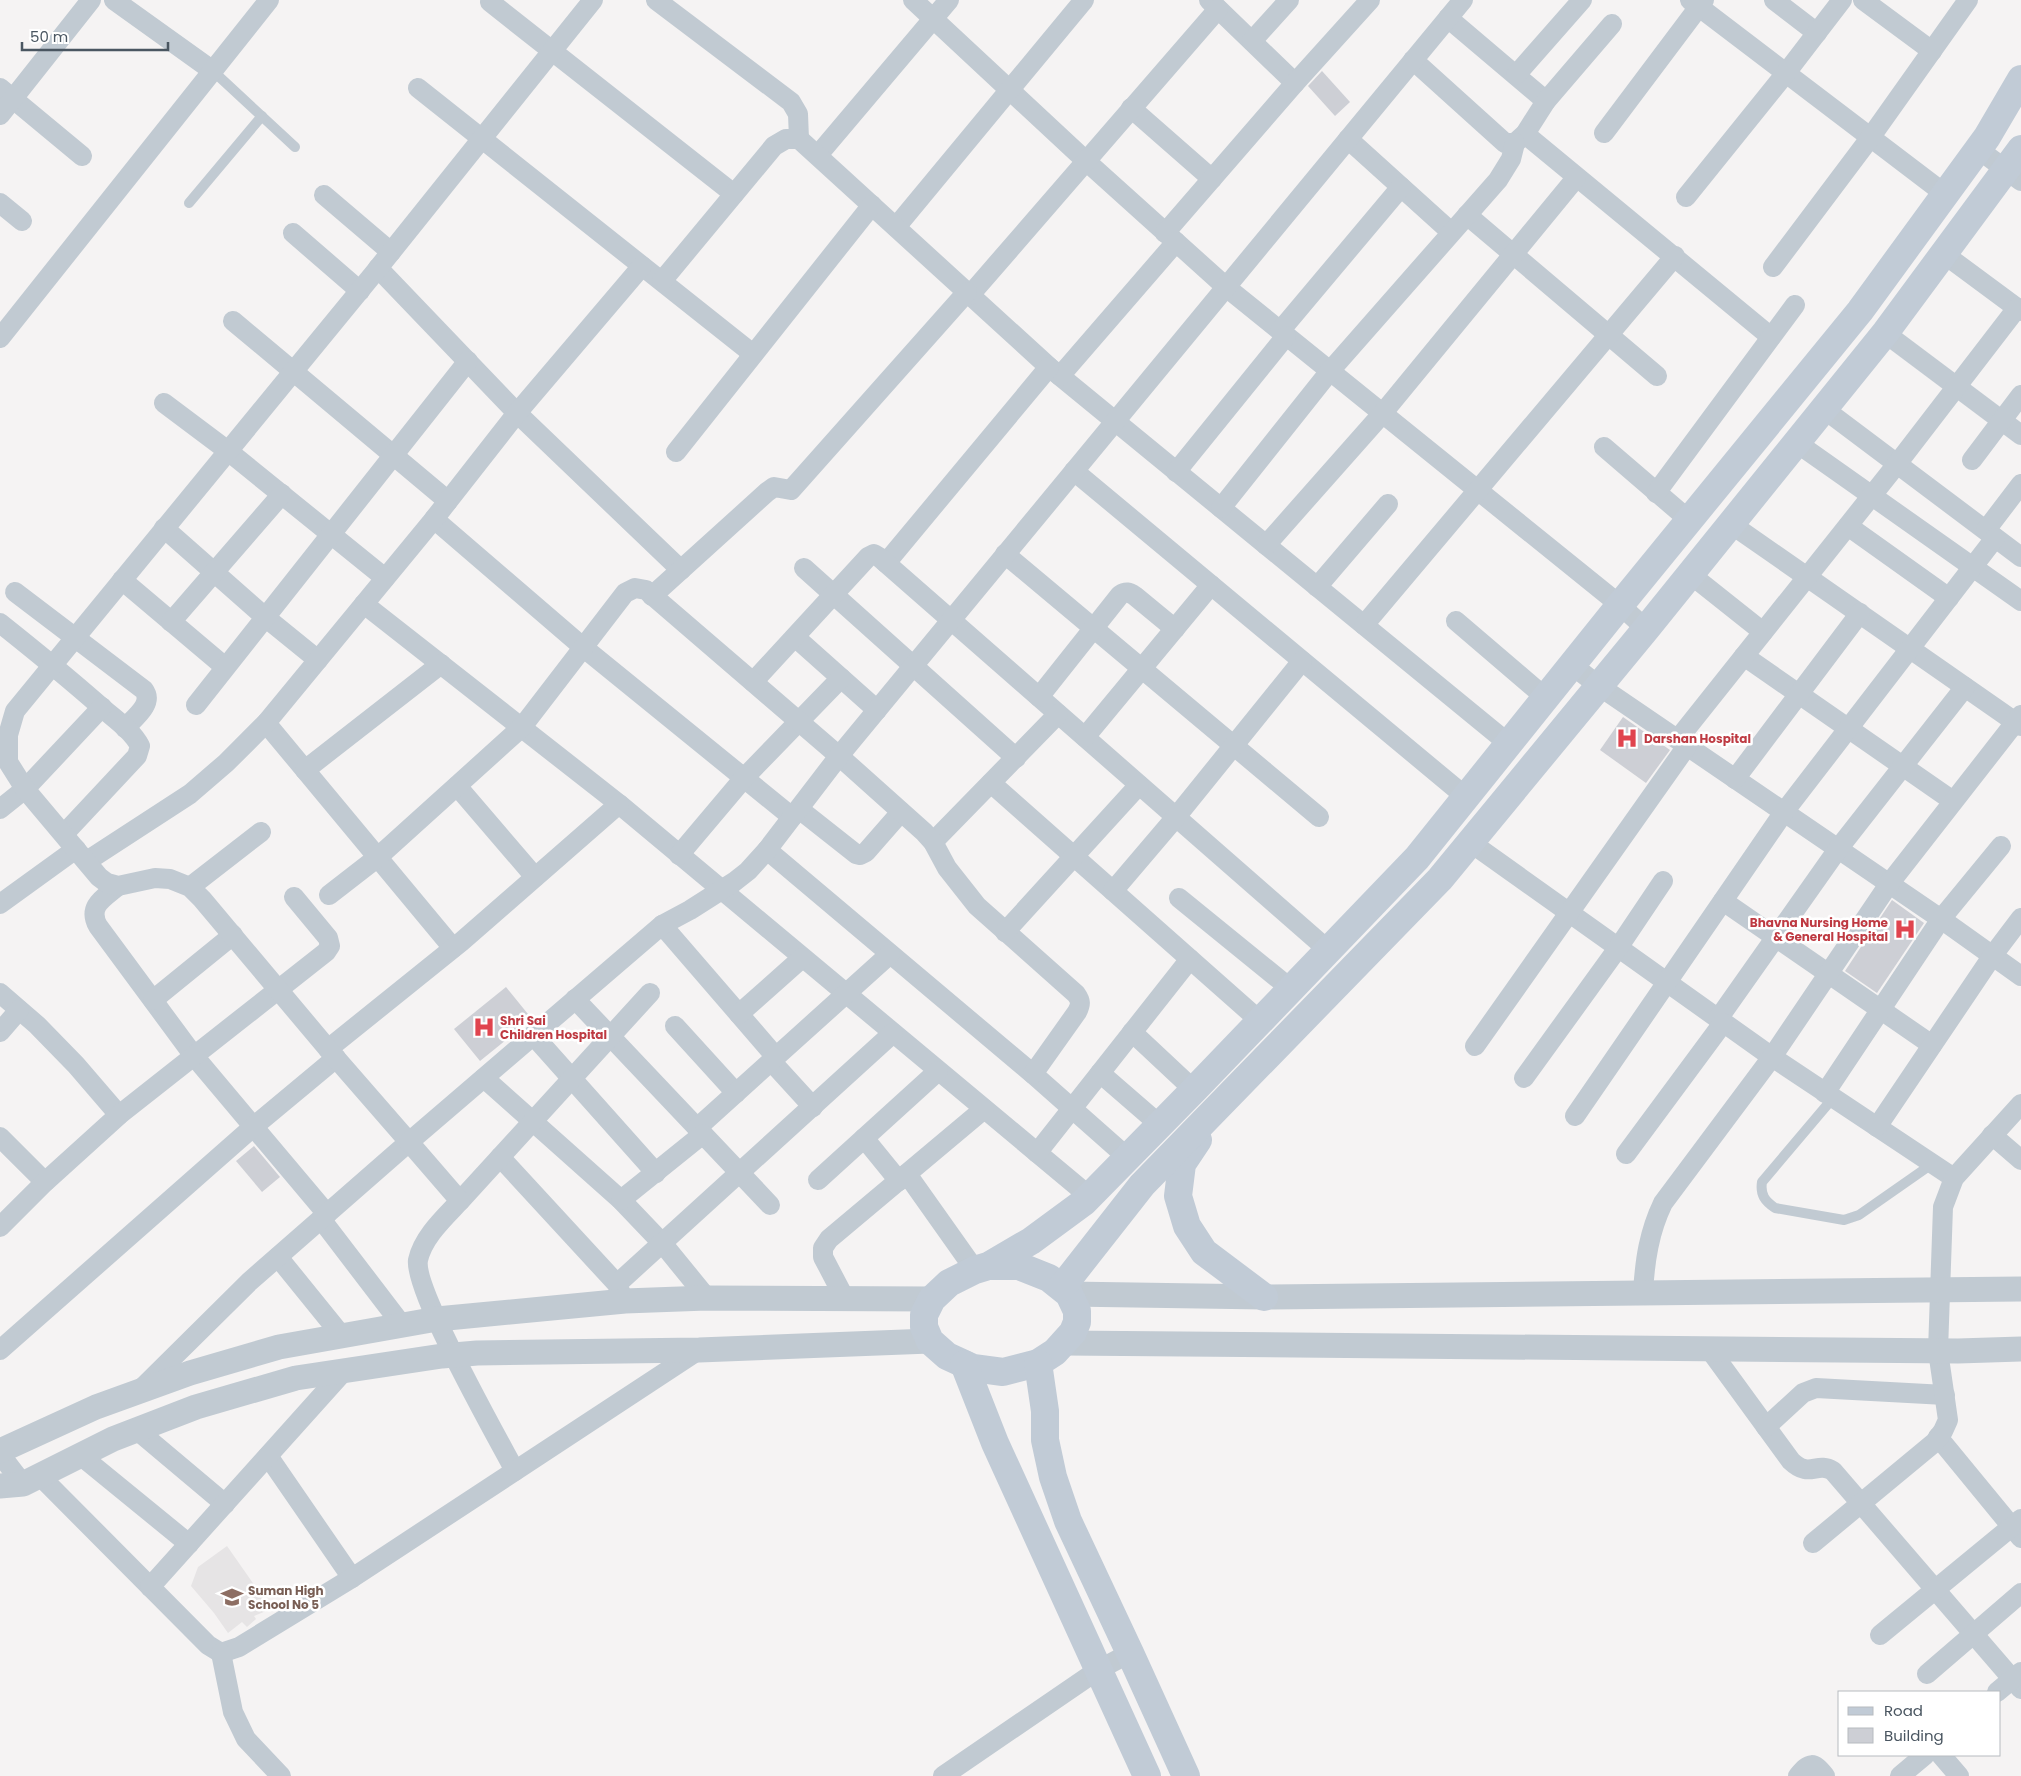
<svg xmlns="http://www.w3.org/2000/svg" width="2021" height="1776" viewBox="0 0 2021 1776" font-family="Poppins,sans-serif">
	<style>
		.education { fill: #e6e4e5 }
		.building { fill: #cdcfd5 }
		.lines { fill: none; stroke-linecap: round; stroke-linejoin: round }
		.service { stroke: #c1cad2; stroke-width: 10 }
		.minor { stroke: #c1cad2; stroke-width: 20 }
		.tertiary { stroke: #c1cad2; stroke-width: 25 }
		.secondary { stroke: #c1cbd6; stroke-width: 28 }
		.labels { text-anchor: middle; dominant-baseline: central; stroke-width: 5; stroke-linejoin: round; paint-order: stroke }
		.health-label { font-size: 12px; font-weight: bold; fill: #be3a42; stroke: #fff; text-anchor: start }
		.education-label { font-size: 12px; font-weight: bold; fill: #785e54; stroke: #fff; text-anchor: start }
	</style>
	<rect width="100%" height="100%" fill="#f5f3f3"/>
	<polygon class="education" points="227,1546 271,1609 254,1616 256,1619 247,1627 242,1622 228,1633 214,1613 191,1586 198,1567"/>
	<g class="building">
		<polygon points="1322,71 1350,102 1335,116 1308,86"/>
		<polygon points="1623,717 1670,750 1646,783 1600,750"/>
		<polygon points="1892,900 1924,923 1877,993 1845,971"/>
		<polygon points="506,987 532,1019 480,1061 454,1029"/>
		<polygon points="254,1146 280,1177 262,1192 236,1161"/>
	</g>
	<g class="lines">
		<g class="service">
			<polyline points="213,71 295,147"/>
			<polyline points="189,203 262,116"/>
			<path d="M1833,1098l-71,84c-2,13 3,19 13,26l69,12 15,-5 73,-51"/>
		</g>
		<g class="minor">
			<polyline points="114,0 213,71"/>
			<polyline points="656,0 791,102 798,114 799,139"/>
			<polyline points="913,0 1086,161 1226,287 1620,605 1646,629"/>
			<polyline points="1209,0 1295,83"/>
			<polyline points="1690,0 1945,194"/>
			<polyline points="1774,0 1817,33"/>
			<polyline points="1863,0 1932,51"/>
			<polyline points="490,2 734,194"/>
			<polyline points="1448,18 1546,101"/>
			<polyline points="1252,41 1289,0"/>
			<polyline points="1413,60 1505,143 1515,143 1525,134 1546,101 1612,24"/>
			<polyline points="1516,75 1582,0"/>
			<polyline points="0,88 82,156"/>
			<polyline points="418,88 753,354"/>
			<polyline points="1131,108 1212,179"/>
			<polyline points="0,115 91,0"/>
			<polyline points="1604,133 1704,0"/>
			<polyline points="1525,134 1771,337"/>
			<polyline points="1348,139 1451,232"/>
			<polyline points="1978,149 2021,181"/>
			<polyline points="818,155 949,0"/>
			<polyline points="324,195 391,252"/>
			<polyline points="1686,197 1786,73 1842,0"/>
			<polyline points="0,203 22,221"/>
			<polyline points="1467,215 1657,376"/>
			<polyline points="896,227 1084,0"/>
			<polyline points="293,233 360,291"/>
			<polyline points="1165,233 1295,83 1370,0"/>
			<polyline points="1944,254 2021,311"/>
			<polyline points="1773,267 1870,138 1968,0"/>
			<polyline points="378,268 517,413 681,570"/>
			<polyline points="662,281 774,146 786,139 799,139 1049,367 1509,744"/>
			<polyline points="970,295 1218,9"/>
			<polyline points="233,321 448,501"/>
			<polyline points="1280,331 1401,187"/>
			<polyline points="1885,333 2021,435"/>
			<polyline points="0,338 269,0"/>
			<polyline points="1060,376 1176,242"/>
			<polyline points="164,403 228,451 385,578"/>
			<polyline points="1824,409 2021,557"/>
			<polyline points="1797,443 2021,601"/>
			<polyline points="1604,447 1689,520"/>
			<polyline points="676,452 872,205"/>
			<polyline points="1972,460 2021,395"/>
			<polyline points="1074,471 1466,797"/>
			<polyline points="1176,472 1286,336"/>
			<polyline points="1656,493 1795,305"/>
			<polyline points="1221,508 1330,371 1498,180 1511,159 1515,143"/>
			<polyline points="434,519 584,648 792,817"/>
			<polyline points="1731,524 2021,726"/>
			<polyline points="1848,526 1949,598"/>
			<polyline points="164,528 265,617 318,660"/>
			<polyline points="1986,530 2021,484"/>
			<polyline points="1266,545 1382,414 1576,178"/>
			<polyline points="1005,554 1319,817"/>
			<polyline points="886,563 1049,367"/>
			<polyline points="804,568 1016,758"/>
			<polyline points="1690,574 1763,632"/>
			<polyline points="122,580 225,667"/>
			<polyline points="1317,587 1388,504"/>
			<path d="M15,592l129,98c10,14 -10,28 -19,38"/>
			<polyline points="652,596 767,492 774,487 791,490 967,292"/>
			<polyline points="364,604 619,804 1089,1196"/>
			<polyline points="1456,621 1546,698"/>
			<polyline points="171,622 282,494"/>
			<path d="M0,623c34,27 67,54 99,82 14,13 32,24 41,41l-3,10 -73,78"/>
			<polyline points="1364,625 1675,256"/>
			<polyline points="795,637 877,710"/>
			<polyline points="1744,656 1953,801"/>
			<polyline points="1572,665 1599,686 1941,919 2021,976"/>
			<polyline points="753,682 868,557 874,554 879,557 1328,950"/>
			<path d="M1039,697l81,-102c6,-4 9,-3 15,1l40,33"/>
			<polyline points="196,705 468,361"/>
			<polyline points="266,723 453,948"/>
			<polyline points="1085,737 1211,585"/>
			<polyline points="1678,739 1897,464 2017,308"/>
			<polyline points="305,770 441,664"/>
			<polyline points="1735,779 1860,613"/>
			<polyline points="991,783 1260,1021"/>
			<polyline points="457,786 535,877"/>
			<polyline points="0,809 25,789 102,707"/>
			<polyline points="799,809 856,854 860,855 866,852 901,812"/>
			<polyline points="933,842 1058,714"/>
			<polyline points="1470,842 1772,1057 1954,1178"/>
			<polyline points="767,850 1033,1074 1128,1158"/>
			<polyline points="679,855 744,778 841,678"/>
			<polyline points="87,861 190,794 226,763 266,723 434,519 517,413 642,266"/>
			<path d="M118,886c-14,12 -31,20 -20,40l96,130 133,158"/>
			<polyline points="190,887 261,832"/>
			<polyline points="1113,891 1176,817 1302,661"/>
			<path d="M329,895l49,-38 144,-130 103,-134 10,-5 11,2 193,166 85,76 9,10 14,26 30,38 99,88c5,7 5,10 1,18l-44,62"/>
			<polyline points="1179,898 1291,989"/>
			<polyline points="1723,901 1932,1045"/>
			<polyline points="0,904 76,849"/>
			<polyline points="662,925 776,1057"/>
			<polyline points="1005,932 1139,785"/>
			<polyline points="0,993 37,1025 76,1065 119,1115"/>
			<polyline points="575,999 770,1205"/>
			<polyline points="153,1000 233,935"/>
			<polyline points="739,1014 802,958"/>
			<polyline points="1718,1019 1838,849 1965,687"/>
			<polyline points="675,1026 736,1093"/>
			<polyline points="0,1032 19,1010"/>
			<polyline points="1132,1032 1194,1090"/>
			<polyline points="533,1035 656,1173"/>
			<polyline points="1475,1046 1687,746"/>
			<polyline points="328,1049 461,942 619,804"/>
			<polyline points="771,1061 813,1107"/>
			<polyline points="1100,1073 1160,1125"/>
			<polyline points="484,1078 621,1200 663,1244 707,1298"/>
			<polyline points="1524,1078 1618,948 1663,881"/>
			<polyline points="1825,1093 1941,919 2001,846"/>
			<polyline points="1575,1116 1784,812 1995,538"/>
			<polyline points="1877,1127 1993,955 2021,918"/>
			<polyline points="697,1128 890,954"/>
			<polyline points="1992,1135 2021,1160"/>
			<polyline points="0,1137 45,1182"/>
			<polyline points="864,1138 899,1181"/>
			<polyline points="1037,1153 1190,959"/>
			<polyline points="1626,1154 1723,1023"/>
			<polyline points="500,1157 617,1284 622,1296"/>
			<polyline points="907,1174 975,1270"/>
			<polyline points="818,1180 938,1071"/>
			<polyline points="621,1200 703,1134"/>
			<polyline points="460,1201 650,993"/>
			<polyline points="321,1219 402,1325"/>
			<polyline points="0,1227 45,1182 119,1115 326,952 330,946 328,938 294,897"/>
			<polyline points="278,1257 342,1336"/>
			<polyline points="617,1284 893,1033"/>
			<path d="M1643,1292c2,-32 6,-60 20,-89l109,-146 117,-173 132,-169"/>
			<polyline points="845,1299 823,1257 823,1248 829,1239 984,1109"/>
			<polyline points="0,1350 253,1127 336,1058"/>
			<path d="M1710,1350l81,111c19,18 25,0 42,10l188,218"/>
			<polyline points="141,1389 249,1282 409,1142 328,1049 202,899 190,887 170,879 155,878 118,886 107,883 99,877 25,789 8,762 8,735 15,711 375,272 593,0"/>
			<polyline points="1766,1427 1803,1393 1816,1388 1945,1395"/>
			<polyline points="137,1430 225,1504"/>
			<polyline points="1938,1437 2021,1538"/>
			<polyline points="0,1454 23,1484"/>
			<polyline points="80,1455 189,1544"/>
			<polyline points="268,1456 352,1578"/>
			<path d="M515,1471c-18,-34 -102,-182 -97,-211 5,-23 26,-42 42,-59l-51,-59 253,-217 28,-15 44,-28 14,-11 19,-21 72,-94 624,-756"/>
			<polyline points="39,1475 208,1645 221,1653 239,1647 352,1578 699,1350"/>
			<polyline points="1813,1543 1935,1442 1943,1431 1948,1420 1938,1351 1943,1207 1954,1178 2021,1104"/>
			<polyline points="150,1587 344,1371"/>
			<polyline points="1880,1635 2021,1519"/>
			<polyline points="221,1653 233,1712 246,1739 281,1776"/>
			<polyline points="1927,1674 2021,1593"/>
			<polyline points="1997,1692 2021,1672"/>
			<polyline points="1941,1755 1959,1776"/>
			<polyline points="943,1776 1098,1670 1130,1653"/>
			<path d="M1798,1776c12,-14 15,-15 27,0"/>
			<polyline points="1900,1776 1925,1755"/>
		</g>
		<g class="tertiary">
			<polyline points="1069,1294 1264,1297 2021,1289"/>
			<polyline points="1064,1343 1958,1351 2021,1349"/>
			<polyline points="0,1451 96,1407 190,1373 279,1347 437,1319 625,1301 707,1298 932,1299"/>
			<polyline points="0,1486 23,1484 113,1439 196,1407 296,1378 442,1356 477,1353 699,1350 930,1341"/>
		</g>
		<g class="secondary">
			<polyline points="1198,1140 1182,1164 1178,1196 1187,1226 1204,1252 1264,1297"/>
			<polyline points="988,1266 1019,1266 1049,1278 1069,1294 1077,1311 1077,1322 1073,1332 1055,1352 1038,1363 1003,1372 973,1368 947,1356 930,1341 924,1327 924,1315 932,1299 949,1283 975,1270 988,1266 1031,1241 1084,1202 1194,1090 1417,858 1620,605 1860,311 1987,137 2021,79"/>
			<polyline points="1062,1287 1142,1185 1440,879 1646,629 1885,333 2021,149"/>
			<polyline points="1038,1363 1045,1411 1045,1440 1053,1477 1068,1521 1130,1653 1186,1776"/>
			<polyline points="964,1364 995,1443 1147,1776"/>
		</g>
	</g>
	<defs>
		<g id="hospital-bare" transform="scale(1.725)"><path d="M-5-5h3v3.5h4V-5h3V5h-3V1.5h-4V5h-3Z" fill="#e0444e" stroke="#fff" stroke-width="2.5" paint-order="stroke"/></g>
		<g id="school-bare" transform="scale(1.725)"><path d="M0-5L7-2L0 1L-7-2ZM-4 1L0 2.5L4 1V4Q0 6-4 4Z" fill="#8d6e63" stroke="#fff" stroke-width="2.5" paint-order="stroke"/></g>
	</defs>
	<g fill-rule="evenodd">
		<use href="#hospital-bare" x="1627" y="738"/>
		<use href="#hospital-bare" x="1905" y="929"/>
		<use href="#hospital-bare" x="484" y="1027"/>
		<use href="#school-bare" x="232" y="1597"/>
	</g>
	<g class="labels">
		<g class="health-label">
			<text x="1644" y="738">Darshan Hospital</text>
			<text x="1888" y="922" text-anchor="end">Bhavna Nursing Home<tspan x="1888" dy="14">&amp; General Hospital</tspan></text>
			<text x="500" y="1020">Shri Sai<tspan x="500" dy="14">Children Hospital</tspan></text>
		</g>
		<g class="education-label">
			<text x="248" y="1590">Suman High<tspan x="248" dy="14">School No 5</tspan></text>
		</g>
	</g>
	<rect x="1838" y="1691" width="162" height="65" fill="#ffffff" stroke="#b7bbc0"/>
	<rect x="1848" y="1707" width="25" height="8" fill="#c1cbd6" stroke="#b7bbc0"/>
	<text x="1884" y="1716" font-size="15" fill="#4a5661">Road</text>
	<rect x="1848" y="1728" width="25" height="15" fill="#cdcfd5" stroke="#b7bbc0"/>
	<text x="1884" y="1741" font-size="15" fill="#4a5661">Building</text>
	<path d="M22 42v8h146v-8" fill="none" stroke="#4a5661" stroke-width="2.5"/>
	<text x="30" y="42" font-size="15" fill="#4a5661" stroke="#ffffff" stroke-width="4" paint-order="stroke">50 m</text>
</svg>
